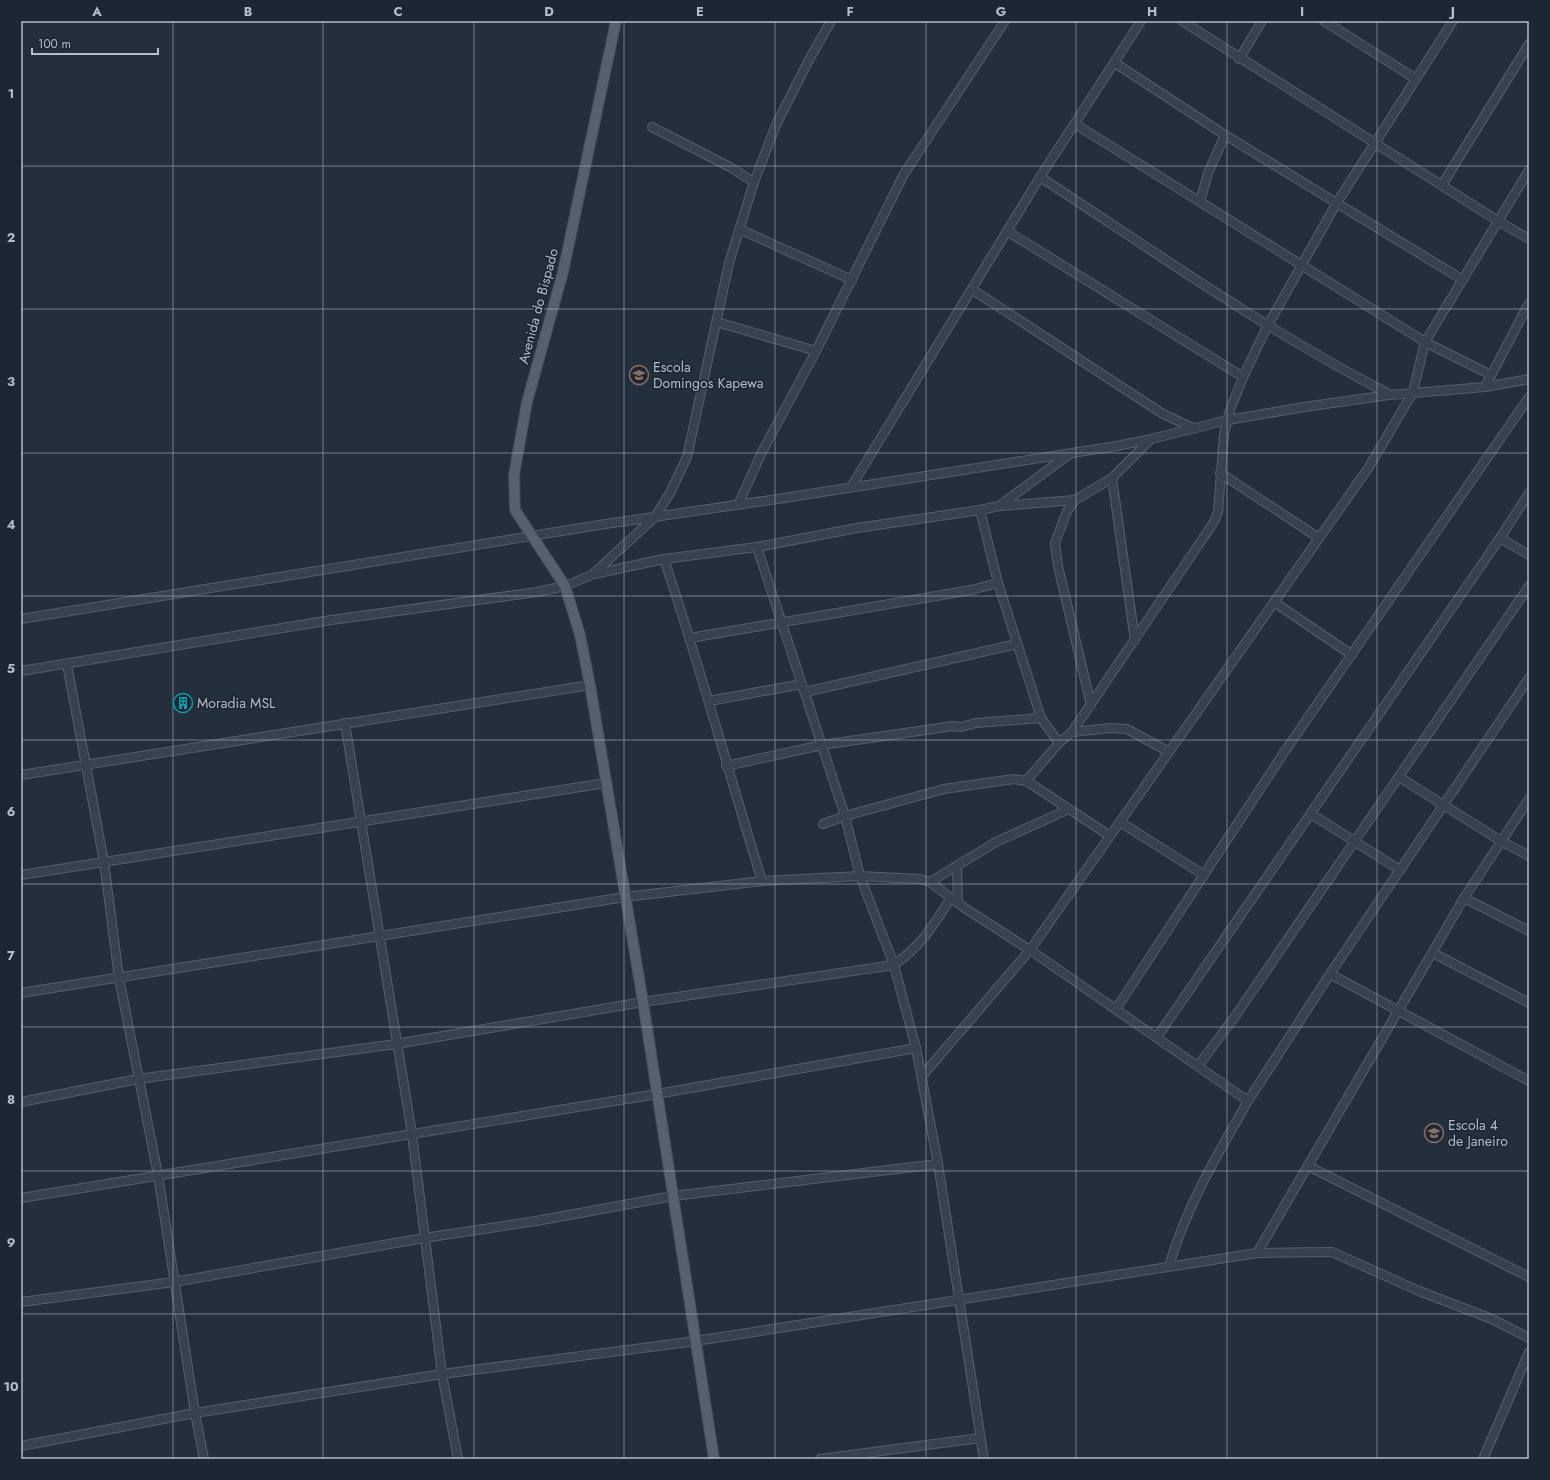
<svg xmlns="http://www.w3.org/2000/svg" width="1550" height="1480" viewBox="0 0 1550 1480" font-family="Jost,sans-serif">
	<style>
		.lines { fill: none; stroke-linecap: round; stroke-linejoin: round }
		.minor-casing { stroke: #565f6c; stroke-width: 10 }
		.major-casing { stroke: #414a57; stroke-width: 12 }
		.minor { stroke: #38414e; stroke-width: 8 }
		.major { stroke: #56606e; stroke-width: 10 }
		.grid { fill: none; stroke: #b4bcc9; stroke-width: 1; stroke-opacity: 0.55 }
		.labels { text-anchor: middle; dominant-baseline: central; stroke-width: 3; stroke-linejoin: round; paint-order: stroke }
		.street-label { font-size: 14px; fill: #b4bcc9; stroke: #1d2633 }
		.poi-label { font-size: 14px; fill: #b4bcc9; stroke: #1d2633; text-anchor: start }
		.neatline { fill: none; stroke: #b4bcc9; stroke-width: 1.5 }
		.grid-label { font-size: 13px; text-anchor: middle; font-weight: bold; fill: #b4bcc9 }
	</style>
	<rect width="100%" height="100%" fill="#242f3e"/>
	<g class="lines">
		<g class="minor-casing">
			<g id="minor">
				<polyline points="1182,21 1498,221 1529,239"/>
				<polyline points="1324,21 1416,79"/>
				<polyline points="1239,59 1262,21"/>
				<polyline points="1115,63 1225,135 1463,280"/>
				<polyline points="1075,124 1425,342 1491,375"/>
				<polyline points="652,127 730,167 754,182"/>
				<polyline points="1529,170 1425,342 1413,392 1369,467 1030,950 1248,1101 1330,974 1529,1081"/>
				<path d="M1040,177c115,75 227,154 349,217"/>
				<polyline points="1442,185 1529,44"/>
				<polyline points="1200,202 1208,173 1225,135"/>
				<polyline points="739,229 852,280"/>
				<polyline points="1007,231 1243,377"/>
				<polyline points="973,290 1163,414 1193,428"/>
				<polyline points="717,322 816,351"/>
				<polyline points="1485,387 1529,303"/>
				<polyline points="1220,473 1319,538"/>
				<polyline points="1112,478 1135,640"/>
				<polyline points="851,487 1040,177 1141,21"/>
				<polyline points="738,505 761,454 816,351 904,174 1005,21"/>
				<polyline points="1000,506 1075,500"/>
				<polyline points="980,510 998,583 1041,718 1059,743"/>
				<polyline points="1500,538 1529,555"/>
				<polyline points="757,547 845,816 860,876 894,965 916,1048 938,1164 984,1459"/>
				<path d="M664,559c36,107 65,215 98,322"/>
				<polyline points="594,573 655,517 670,493 687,457 729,263 754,182 776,125 809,60 831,21"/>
				<polyline points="1274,602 1352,655"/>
				<polyline points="21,619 599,525 784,498 1117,446 1151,439 1228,420 1304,407 1389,395 1485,387 1529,379"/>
				<polyline points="690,638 971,590 998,583"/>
				<polyline points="67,664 104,862 119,978 158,1175 195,1413 204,1459"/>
				<polyline points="21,671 331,620 537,592 565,586 594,574 664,559 757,547 857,528 980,510 999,506 1071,453"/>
				<polyline points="805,692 1017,644"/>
				<polyline points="709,701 802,684"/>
				<polyline points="1091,705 1058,566 1055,543 1067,511 1075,500 1112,478 1151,439"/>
				<polyline points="345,723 412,1134 442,1374 458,1459"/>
				<polyline points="1072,732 1110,728 1127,729 1169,752"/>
				<polyline points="726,766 822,745 953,726 961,727 976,723 1041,718"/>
				<polyline points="21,775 590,685"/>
				<polyline points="1399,777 1501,841 1529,856"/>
				<polyline points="1026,781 1059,743 1072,732 1214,522 1218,512 1224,434 1230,410 1243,377 1268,325 1336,204 1453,21"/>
				<polyline points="1311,814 1400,870"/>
				<polyline points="1120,822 1204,875"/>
				<polyline points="823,824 845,816 944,789 1014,779 1026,781 1034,786 1110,836"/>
				<polyline points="957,866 958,903"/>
				<polyline points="21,875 606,783"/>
				<polyline points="930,882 996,842 1069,809"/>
				<polyline points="1464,898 1529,931"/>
				<polyline points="1433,953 1529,1003"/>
				<polyline points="1330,974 1529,678"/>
				<polyline points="21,993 625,897 762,881 860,876 920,879 930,882 963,907 1030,950 922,1076"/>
				<polyline points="1116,1009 1285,751 1529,397"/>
				<polyline points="1157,1037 1500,538 1529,493"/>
				<polyline points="1198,1066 1236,1015 1529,586"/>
				<path d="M21,1102l117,-23 258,-35 247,-42 251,-37c29,-21 38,-38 57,-67"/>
				<polyline points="1308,1166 1529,1277"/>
				<polyline points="21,1198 657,1094 916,1048"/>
				<polyline points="1257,1253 1464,898 1529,799"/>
				<path d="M1169,1266c18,-61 48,-111 79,-165"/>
				<polyline points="21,1302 174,1282 424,1238 536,1221 673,1196 938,1164"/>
				<polyline points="21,1446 195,1413 442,1374 696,1341 1257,1253 1332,1252 1419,1291 1492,1319 1529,1338"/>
				<polyline points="820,1459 980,1438"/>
				<polyline points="1483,1459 1529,1352"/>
			</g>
		</g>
		<g class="major-casing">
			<polyline id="major" points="616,21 563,272 527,402 514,475 515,510 565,586 580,635 590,685 643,1002 714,1459"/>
		</g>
		<use href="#minor" class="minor"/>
		<use href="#major" class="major"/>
	</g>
	<path class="grid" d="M173,21v1438M323,21v1438M474,21v1438M624,21v1438M775,21v1438M926,21v1438M1076,21v1438M1227,21v1438M1377,21v1438M21,166h1508M21,309h1508M21,453h1508M21,596h1508M21,740h1508M21,884h1508M21,1027h1508M21,1171h1508M21,1314h1508"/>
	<defs>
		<g id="school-ring" transform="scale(1)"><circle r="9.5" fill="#1d2633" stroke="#8d6e63" stroke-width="1.5"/><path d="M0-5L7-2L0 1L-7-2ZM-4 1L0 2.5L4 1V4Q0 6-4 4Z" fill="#8d6e63"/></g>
		<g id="building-ring" transform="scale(1)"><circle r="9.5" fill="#1d2633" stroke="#0f9aa8" stroke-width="1.5"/><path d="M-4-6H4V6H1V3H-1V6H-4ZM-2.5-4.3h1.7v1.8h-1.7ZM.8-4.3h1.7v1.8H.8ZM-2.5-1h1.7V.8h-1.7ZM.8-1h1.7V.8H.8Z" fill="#0f9aa8"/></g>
	</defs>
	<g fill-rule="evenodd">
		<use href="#school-ring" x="639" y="375"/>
		<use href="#building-ring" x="183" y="703"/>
		<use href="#school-ring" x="1434" y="1133"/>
	</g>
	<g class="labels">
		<g class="street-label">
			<text transform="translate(538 306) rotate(-75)">Avenida do Bispado</text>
		</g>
		<g class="poi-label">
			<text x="653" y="367">Escola<tspan x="653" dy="16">Domingos Kapewa</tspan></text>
			<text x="197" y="703">Moradia MSL</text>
			<text x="1448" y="1125">Escola 4<tspan x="1448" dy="16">de Janeiro</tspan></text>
		</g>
	</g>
	<rect width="1550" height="1480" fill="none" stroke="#1d2633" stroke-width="44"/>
	<path d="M32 48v6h126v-6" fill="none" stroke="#b4bcc9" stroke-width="2"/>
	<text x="38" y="48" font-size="12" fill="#b4bcc9" stroke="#1d2633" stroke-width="3" paint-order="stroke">100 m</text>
	<rect x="22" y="22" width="1506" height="1436" class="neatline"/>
	<g class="grid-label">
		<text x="97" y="16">A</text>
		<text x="248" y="16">B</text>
		<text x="398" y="16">C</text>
		<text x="549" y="16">D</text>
		<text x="700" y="16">E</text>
		<text x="850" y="16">F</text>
		<text x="1001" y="16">G</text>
		<text x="1152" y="16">H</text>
		<text x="1302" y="16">I</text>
		<text x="1453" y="16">J</text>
		<text x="11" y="98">1</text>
		<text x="11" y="242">2</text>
		<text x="11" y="386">3</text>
		<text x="11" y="529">4</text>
		<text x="11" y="673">5</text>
		<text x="11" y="816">6</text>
		<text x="11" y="960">7</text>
		<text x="11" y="1104">8</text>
		<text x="11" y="1247">9</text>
		<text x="11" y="1391">10</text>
	</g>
</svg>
